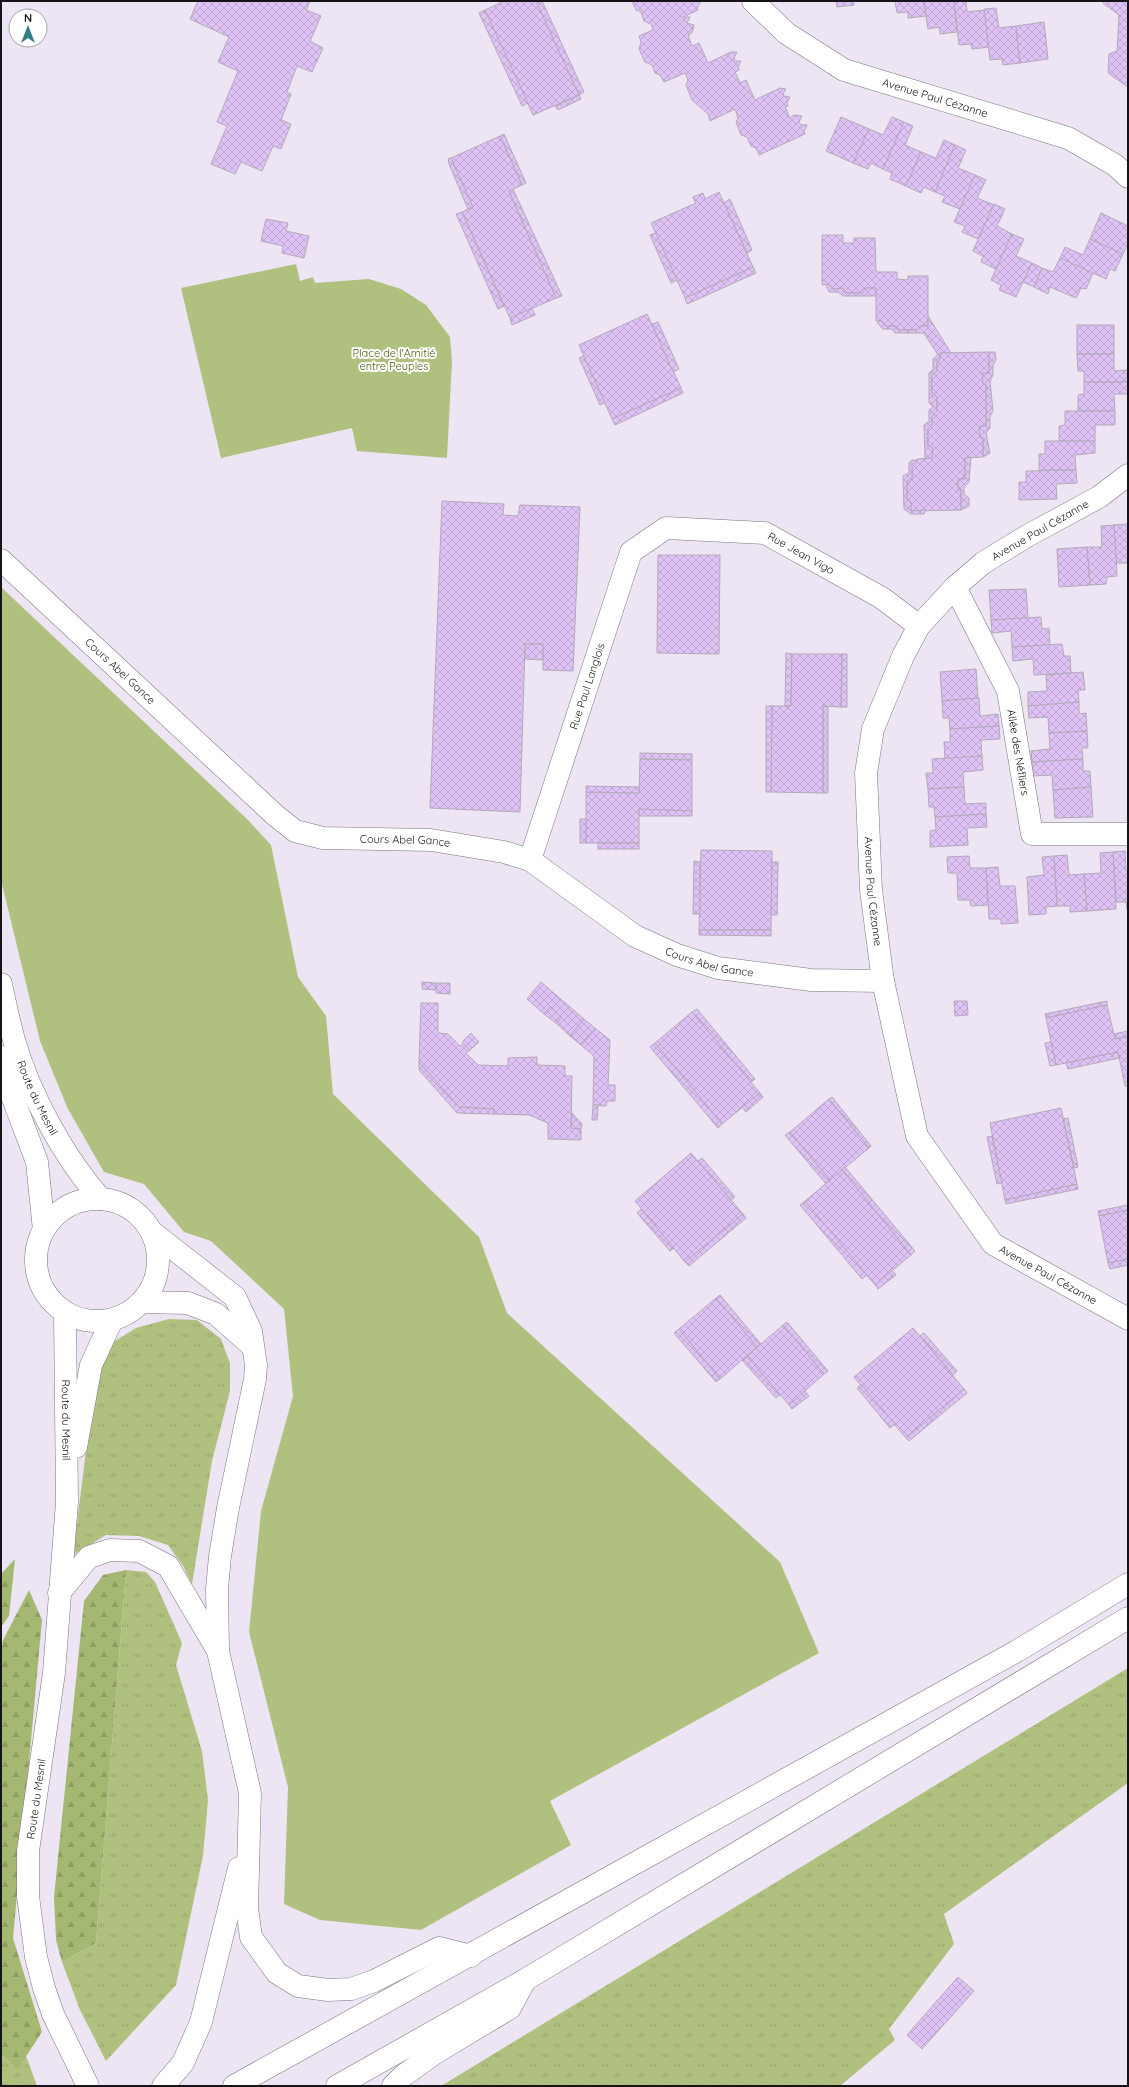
<svg xmlns="http://www.w3.org/2000/svg" width="1129" height="2087" viewBox="0 0 1129 2087" font-family="Quicksand,sans-serif">
	<style>
		.grass { fill: url(#grass-tufts) }
		.forest { fill: url(#forest-firs) }
		.green { fill: #b0c17f }
		.building { fill: url(#building-cross-hatch); stroke: #b1aab7 }
		.lines { fill: none; stroke-linecap: round; stroke-linejoin: round }
		.street-casing { stroke: #79737f; stroke-width: 23 }
		.secondary-casing { stroke: #79737f; stroke-width: 23 }
		.primary-casing { stroke: #79737f; stroke-width: 23 }
		.street { stroke: #fff; stroke-width: 22 }
		.secondary { stroke: #fff; stroke-width: 22 }
		.primary { stroke: #fff; stroke-width: 22 }
		.labels { text-anchor: middle; dominant-baseline: central; stroke-width: 4; stroke-linejoin: round; paint-order: stroke }
		.street-label { font-size: 11px; fill: #171419; stroke: #fff }
		.park-label { font-size: 11px; fill: #4c5b0a; stroke: #fff }
	</style>
	<defs>
		<pattern id="grass-tufts" width="24" height="20" patternUnits="userSpaceOnUse"><rect width="24" height="20" fill="#b0c17f"/><path d="M3 7l-1-3M5 7V3M7 7l1-3M15 17l-1-3M17 17v-4M19 17l1-3" fill="none" stroke="#97a56d"/></pattern>
		<pattern id="forest-firs" width="22" height="20" patternUnits="userSpaceOnUse"><rect width="22" height="20" fill="#a5b871"/><path d="M5 1l3.5 6h-7zM16 11l3.5 6h-7z" fill="#8d9d61"/></pattern>
		<pattern id="building-cross-hatch" width="8" height="8" patternUnits="userSpaceOnUse"><rect width="8" height="8" fill="#dfc2f6"/><path d="M0 0l8 8M0 8l8-8" fill="none" stroke="#bfa6d2"/></pattern>
	</defs>
	<rect width="100%" height="100%" fill="#ede5f3"/>
	<g class="grass">
		<polygon points="169,1319 197,1320 221,1339 230,1363 230,1391 212,1461 192,1584 183,1566 168,1545 139,1536 106,1535 73,1555 97,1363 110,1344 136,1328"/>
		<polygon points="126,1570 146,1572 155,1582 182,1643 176,1665 202,1751 208,1800 203,1856 176,1985 106,2061 80,2010 62,1962 96,1943"/>
		<polygon points="1128,1668 1128,1783 944,1914 954,1944 889,2029 895,2040 840,2086 441,2086"/>
		<polygon points="1,1987 37,2086 1,2086"/>
	</g>
	<g class="forest">
		<polygon points="15,1559 9,1616 1,1627 1,1574"/>
		<polygon points="126,1570 96,1943 62,1962 56,1940 54,1897 84,1601 103,1575"/>
		<polygon points="29,1590 42,1620 13,1938 42,2032 18,2069 1,2053 1,1652 3,1640"/>
	</g>
	<g class="green">
		<polygon points="296,264 300,281 313,277 315,283 369,279 401,289 426,305 450,337 452,361 447,458 357,451 352,428 221,458 181,288"/>
		<polygon points="1,587 247,819 271,845 298,977 326,1016 333,1094 479,1237 507,1313 780,1562 819,1653 550,1801 571,1845 421,1930 320,1920 284,1904 288,1787 249,1632 261,1511 293,1396 284,1309 211,1241 184,1232 144,1184 104,1172 68,1109 40,1041 1,880"/>
	</g>
	<g class="building">
		<polygon points="198,1 310,1 306,10 321,16 310,41 323,48 312,72 297,66 287,92 291,94 281,120 291,124 281,149 273,146 262,171 241,162 235,174 211,164 227,126 217,122 238,71 218,62 229,37 190,19"/>
		<polygon points="504,1 536,1 579,95 533,115 485,10"/>
		<polygon points="536,1 542,1 584,92 579,95"/>
		<polygon points="632,1 701,1 697,8 698,10 683,17 690,17 687,23 694,25 692,33 688,35 692,46 699,43 708,63 731,52 737,52 734,58 735,61 741,61 738,67 739,70 735,72 740,83 746,80 755,100 780,88 786,89 783,94 784,96 790,97 787,103 788,106 785,107 790,118 794,115 802,116 799,122 801,125 807,125 804,132 805,134 759,155 756,148 751,146 747,137 741,135 736,122 738,118 735,109 710,121 708,114 692,100 686,85 688,80 685,73 664,82 660,75 655,73 652,65 645,62 639,49 641,42 639,36 653,30 651,24 644,21 641,12 636,10"/>
		<polygon points="836,1 853,1 854,5 837,7"/>
		<polygon points="895,1 924,1 926,16 908,18 908,12 897,13"/>
		<polygon points="924,1 954,1 957,32 940,34 939,27 928,29"/>
		<polygon points="954,1 966,1 967,12 984,10 989,47 972,49 971,44 959,45"/>
		<polygon points="1103,1 1128,1 1128,87 1108,73 1109,54 1117,51 1119,15 1103,3"/>
		<polygon points="996,8 999,28 1016,26 1020,63 1003,65 1002,59 990,60 984,9"/>
		<polygon points="485,10 528,103 522,106 479,13"/>
		<polygon points="1044,22 1048,59 1020,63 1016,26"/>
		<polygon points="579,95 581,99 558,110 555,106"/>
		<polygon points="841,117 869,129 853,163 826,151"/>
		<polygon points="892,117 904,122 883,169 871,163 868,169 853,163 869,129 883,135"/>
		<polygon points="904,122 913,126 905,145 921,152 906,186 890,179 892,173 883,169"/>
		<polygon points="504,134 526,183 522,185 500,136"/>
		<polygon points="500,136 522,185 509,191 556,298 510,318 462,212 473,207 451,158"/>
		<polygon points="944,140 955,145 935,192 924,187 921,193 906,186 921,152 936,158"/>
		<polygon points="955,145 966,150 958,168 975,175 960,209 942,202 945,196 935,192"/>
		<polygon points="451,158 473,207 468,209 449,164 448,159"/>
		<polygon points="975,175 986,180 977,198 994,205 978,239 962,232 965,226 954,222"/>
		<polygon points="513,189 562,296 556,298 509,191"/>
		<polygon points="719,192 753,267 685,298 651,223 696,203 693,197 703,193 705,199"/>
		<polygon points="730,199 752,250 747,253 724,203"/>
		<polygon points="994,204 1005,209 997,226 1012,234 996,269 981,262 983,256 973,251"/>
		<polygon points="462,212 504,306 498,309 456,214"/>
		<polygon points="1101,213 1128,226 1128,243 1123,254 1090,239"/>
		<polygon points="266,219 288,223 286,231 309,236 304,258 282,253 283,246 261,241"/>
		<polygon points="656,233 677,280 671,283 650,235"/>
		<polygon points="1012,234 1024,239 1016,256 1032,263 1016,297 999,290 1001,285 991,280"/>
		<polygon points="822,235 843,235 843,243 854,243 854,238 875,238 876,272 897,272 897,279 908,280 908,276 928,276 928,326 919,326 916,330 899,330 896,326 887,326 882,321 876,321 876,288 866,288 862,293 847,293 843,288 833,289 829,284 822,285"/>
		<polygon points="1090,239 1123,254 1115,271 1110,269 1106,279 1060,258 1065,247 1083,255"/>
		<polygon points="1060,258 1093,273 1086,289 1081,288 1076,298 1050,287 1048,294 1034,287 1042,268 1053,272"/>
		<polygon points="1032,263 1042,268 1034,287 1023,282"/>
		<polygon points="753,267 756,273 687,304 685,298"/>
		<polygon points="829,284 833,289 843,288 847,293 862,293 866,288 876,288 876,296 843,296 838,292 829,292 826,285"/>
		<polygon points="532,308 535,315 512,325 510,318"/>
		<polygon points="647,314 681,388 612,419 579,345"/>
		<polygon points="928,316 951,353 940,353 940,359 937,363 937,371 932,375 932,393 937,397 937,411 932,416 932,425 928,429 928,445 933,448 932,458 925,459 924,425 929,421 929,410 933,407 929,403 929,373 933,369 933,359 938,355 924,333 895,333 892,329 883,329 878,324 878,321 882,321 887,326 896,326 899,330 916,330 919,326 928,326"/>
		<polygon points="658,322 679,369 673,372 652,324"/>
		<rect x="1077" y="325" width="37" height="29"/>
		<polygon points="989,352 995,352 996,360 993,365 993,375 990,381 993,411 990,416 990,428 986,433 990,453 983,457 983,438 980,438 979,426 986,426 986,385 983,384 982,373 989,373"/>
		<polygon points="989,352 989,373 982,373 983,384 986,385 986,426 979,426 980,438 983,438 983,457 965,458 965,479 958,479 958,490 961,490 961,510 911,511 911,502 907,498 907,481 912,479 912,467 917,462 917,459 932,458 933,448 928,445 928,429 932,425 932,416 937,411 937,397 932,393 932,375 937,371 937,363 940,359 940,353"/>
		<polygon points="1077,354 1114,354 1114,371 1128,370 1128,382 1084,382 1084,371 1078,371"/>
		<polygon points="584,356 605,403 600,405 579,358"/>
		<polygon points="1084,382 1128,382 1128,394 1114,394 1115,411 1078,411 1078,395 1084,394"/>
		<polygon points="681,388 683,393 615,425 612,419"/>
		<polygon points="1065,411 1115,411 1115,425 1095,425 1095,441 1059,441 1059,426 1065,425"/>
		<polygon points="1045,441 1095,441 1095,453 1075,455 1076,470 1039,470 1039,454 1045,454"/>
		<polygon points="971,457 969,482 964,487 964,494 969,498 969,506 961,510 961,490 958,490 958,479 965,479 965,458"/>
		<polygon points="912,460 917,460 917,462 912,467 912,479 907,481 907,498 911,502 911,511 926,510 924,514 911,514 904,509 903,476 909,473 909,463"/>
		<polygon points="1076,470 1077,483 1056,484 1057,499 1019,500 1019,482 1026,482 1026,471"/>
		<polygon points="442,501 504,504 503,515 518,516 520,505 580,507 573,671 543,670 543,644 525,644 520,812 430,808"/>
		<polygon points="1128,524 1128,563 1116,563 1114,525"/>
		<polygon points="1114,525 1117,576 1107,577 1106,584 1090,585 1087,547 1102,547 1101,526"/>
		<polygon points="1087,547 1090,585 1059,587 1057,549"/>
		<polygon points="658,555 720,555 719,654 657,653"/>
		<polygon points="1026,589 1028,618 991,620 989,590"/>
		<polygon points="1041,617 1042,629 1049,628 1050,645 1012,647 1011,631 992,633 991,620"/>
		<polygon points="525,644 543,644 543,660 525,659"/>
		<polygon points="1062,644 1064,656 1070,656 1071,673 1034,675 1033,659 1013,661 1012,647"/>
		<polygon points="786,653 792,654 791,706 785,706"/>
		<polygon points="792,654 842,654 841,707 823,706 823,793 771,792 772,706 791,706"/>
		<polygon points="842,654 847,654 847,707 841,707"/>
		<polygon points="976,669 978,698 942,701 940,672"/>
		<polygon points="1083,672 1085,690 1078,690 1079,702 1028,706 1028,692 1047,691 1046,675"/>
		<polygon points="979,698 980,716 998,714 999,726 950,729 949,718 943,718 942,701"/>
		<polygon points="1079,702 1079,714 1086,713 1087,731 1049,733 1048,717 1029,718 1028,706"/>
		<polygon points="766,706 772,706 771,792 766,792"/>
		<polygon points="823,706 828,707 828,793 823,793"/>
		<polygon points="999,726 1000,739 981,740 982,756 945,759 944,742 950,742 950,729"/>
		<polygon points="1087,731 1088,748 1082,748 1083,759 1032,762 1031,751 1050,749 1049,733"/>
		<polygon points="640,753 692,754 692,760 640,759"/>
		<polygon points="982,756 983,770 963,772 964,787 928,789 926,773 933,773 932,759"/>
		<polygon points="640,759 692,760 692,811 639,809 639,843 586,843 586,792 639,793"/>
		<polygon points="1083,759 1083,771 1090,771 1091,787 1053,790 1052,775 1033,776 1032,762"/>
		<polygon points="586,786 639,787 639,793 586,792"/>
		<polygon points="964,787 965,804 986,803 986,814 935,817 934,807 929,807 928,789"/>
		<polygon points="1091,787 1093,817 1055,818 1053,790"/>
		<polygon points="639,809 692,811 692,816 639,816"/>
		<polygon points="986,814 987,827 967,828 968,845 930,847 930,831 936,830 935,817"/>
		<rect x="580" y="819" width="6" height="24"/>
		<rect x="598" y="843" width="41" height="6"/>
		<polygon points="701,850 772,851 771,930 699,930"/>
		<polygon points="1125,851 1126,871 1128,871 1127,909 1126,902 1116,902 1113,852"/>
		<polygon points="1113,852 1116,909 1087,911 1084,874 1101,873 1100,853"/>
		<polygon points="1067,855 1069,875 1084,874 1087,911 1070,912 1070,906 1057,906 1054,856"/>
		<polygon points="969,856 970,868 986,868 988,905 971,906 970,900 958,900 957,873 948,873 947,857"/>
		<polygon points="1054,856 1057,906 1046,907 1046,914 1029,915 1027,877 1044,875 1042,857"/>
		<polygon points="694,861 700,862 700,914 693,914"/>
		<polygon points="772,862 778,862 777,915 771,915"/>
		<polygon points="998,867 1000,886 1015,886 1018,923 1001,924 1001,919 989,919 986,868"/>
		<polygon points="699,930 771,930 771,936 699,935"/>
		<polygon points="422,982 436,983 436,990 422,989"/>
		<polygon points="541,982 584,1019 570,1036 556,1023 561,1017 550,1007 544,1014 527,999"/>
		<polygon points="436,983 450,983 450,994 436,993"/>
		<polygon points="954,1001 967,1001 968,1015 955,1016"/>
		<polygon points="1107,1001 1107,1005 1046,1018 1045,1014"/>
		<polygon points="421,1003 438,1003 438,1033 448,1034 460,1046 464,1043 470,1050 466,1053 478,1065 508,1066 508,1058 537,1057 537,1065 565,1066 565,1076 572,1076 571,1128 581,1129 581,1140 548,1139 548,1123 529,1115 493,1114 494,1109 459,1107 419,1062"/>
		<polygon points="1107,1005 1115,1039 1128,1036 1128,1086 1125,1086 1118,1052 1056,1065 1046,1018"/>
		<polygon points="550,1007 561,1017 556,1023 544,1014"/>
		<polygon points="697,1009 755,1079 751,1082 692,1012"/>
		<polygon points="692,1012 760,1093 722,1124 655,1043"/>
		<polygon points="584,1019 596,1029 581,1045 570,1036"/>
		<polygon points="596,1029 610,1040 608,1085 615,1085 615,1101 607,1101 606,1106 593,1105 594,1056 581,1045"/>
		<polygon points="1128,1031 1128,1036 1115,1039 1114,1034"/>
		<polygon points="471,1033 479,1042 470,1050 462,1042"/>
		<polygon points="1051,1042 1056,1065 1050,1066 1045,1043"/>
		<polygon points="655,1043 722,1124 718,1128 650,1047"/>
		<polygon points="1118,1052 1119,1058 1068,1069 1066,1063"/>
		<polygon points="419,1062 459,1107 494,1109 493,1114 457,1113 419,1070"/>
		<polygon points="760,1093 763,1097 746,1112 742,1107"/>
		<polygon points="832,1097 871,1146 869,1148 829,1099"/>
		<polygon points="829,1099 869,1148 830,1180 790,1132"/>
		<polygon points="593,1105 598,1105 597,1120 592,1120"/>
		<polygon points="1061,1108 1077,1184 1005,1200 990,1123"/>
		<polygon points="572,1113 582,1124 581,1129 571,1128"/>
		<polygon points="1068,1118 1078,1167 1074,1168 1063,1119"/>
		<polygon points="790,1132 830,1180 826,1184 785,1135"/>
		<polygon points="992,1136 1002,1183 997,1184 987,1137"/>
		<polygon points="691,1153 743,1214 685,1262 635,1201"/>
		<polygon points="702,1158 735,1197 731,1200 698,1161"/>
		<polygon points="845,1167 915,1251 911,1255 842,1170"/>
		<polygon points="842,1170 911,1255 875,1285 805,1201"/>
		<polygon points="1077,1184 1078,1189 1006,1204 1005,1200"/>
		<polygon points="805,1201 867,1275 862,1279 800,1205"/>
		<polygon points="1128,1205 1128,1210 1099,1216 1098,1211"/>
		<polygon points="641,1209 674,1248 670,1251 637,1213"/>
		<polygon points="1128,1210 1128,1259 1108,1263 1099,1216"/>
		<polygon points="743,1214 746,1218 689,1266 685,1262"/>
		<polygon points="1128,1259 1128,1265 1110,1269 1108,1263"/>
		<polygon points="892,1270 896,1275 878,1289 875,1285"/>
		<polygon points="720,1295 761,1344 757,1347 716,1298"/>
		<polygon points="716,1298 757,1347 720,1379 679,1329"/>
		<polygon points="787,1322 828,1371 824,1374 783,1325"/>
		<polygon points="783,1325 824,1374 789,1405 747,1356"/>
		<polygon points="913,1328 964,1389 906,1438 854,1377"/>
		<polygon points="679,1329 720,1379 716,1382 674,1333"/>
		<polygon points="924,1333 957,1371 953,1375 920,1336"/>
		<polygon points="747,1356 780,1395 776,1398 742,1360"/>
		<polygon points="861,1384 895,1424 890,1428 857,1388"/>
		<polygon points="964,1389 967,1393 909,1441 906,1438"/>
		<polygon points="805,1391 809,1396 792,1409 789,1405"/>
		<polygon points="958,1977 974,1991 922,2049 907,2035"/>
	</g>
	<g class="lines">
		<g class="street-casing">
			<g id="street">
				<path id="s1" d="M753,1l33,32 58,37 224,68 47,27 13,12"/>
				<path id="s2" d="M1128,475l-29,22 -72,39 -44,27 -28,24 -36,39 -16,30 -30,73 -7,44 5,117 12,91 34,155 76,108 135,75"/>
				<path id="s3" d="M1,560l274,255 20,16 28,7 108,2 73,12 26,8 105,76 42,19 41,13 93,12 72,1"/>
				<path id="s4" d="M955,587l53,104 24,143h96"/>
				<path id="s5" d="M530,860l101,-308 35,-24 99,5 117,65 37,28"/>
			</g>
		</g>
		<g class="secondary-casing">
			<g id="secondary">
				<path id="s6" d="M1,984c4,19 8,38 13,56 15,53 50,118 87,159"/>
				<polyline points="1,1057 11,1093 37,1162 44,1230"/>
				<circle cx="97" cy="1260" r="61"/>
				<path id="s7" d="M65,1313l2,189 -13,171 -26,178v45l8,61 8,31 9,26 35,72"/>
				<polyline points="76,1447 91,1365 112,1320"/>
			</g>
		</g>
		<g class="primary-casing">
			<g id="primary">
				<polyline points="152,1232 235,1297 251,1331 256,1365 255,1379 228,1508 220,1556 217,1589 218,1651 250,1793 247,1908 251,1937 277,1973 298,1986 328,1990 351,1989 374,1981 439,1948 471,1956"/>
				<polyline points="143,1302 188,1303 216,1314 252,1346"/>
				<polyline points="59,1593 89,1557 110,1550 139,1551 168,1566 218,1651"/>
				<polyline points="163,2086 183,2063 201,2022 239,1868"/>
				<polyline points="234,2086 1017,1651 1128,1584"/>
				<polyline points="337,2086 525,1980 1128,1618"/>
				<polyline points="393,2086 403,2076 435,2053 510,2008 525,1980"/>
			</g>
		</g>
		<use href="#street" class="street"/>
		<use href="#secondary" class="secondary"/>
		<use href="#primary" class="primary"/>
	</g>
	<g class="labels">
		<g class="street-label">
			<text stroke="none"><textPath href="#s1" startOffset="210">Avenue Paul Cézanne</textPath></text>
			<text transform="translate(1040 530) rotate(-30)">Avenue Paul Cézanne</text>
			<text stroke="none"><textPath href="#s5" startOffset="507">Rue Jean Vigo</textPath></text>
			<text stroke="none"><textPath href="#s3" startOffset="163">Cours Abel Gance</textPath></text>
			<text stroke="none"><textPath href="#s5" startOffset="183">Rue Paul Langlois</textPath></text>
			<text stroke="none"><textPath href="#s4" startOffset="179">Allée des Néfliers</textPath></text>
			<text stroke="none"><textPath href="#s3" startOffset="511">Cours Abel Gance</textPath></text>
			<text stroke="none"><textPath href="#s2" startOffset="536">Avenue Paul Cézanne</textPath></text>
			<text stroke="none"><textPath href="#s3" startOffset="847">Cours Abel Gance</textPath></text>
			<text stroke="none"><textPath href="#s6" startOffset="120">Route du Mesnil</textPath></text>
			<text stroke="none"><textPath href="#s2" startOffset="980">Avenue Paul Cézanne</textPath></text>
			<text stroke="none"><textPath href="#s7" startOffset="107">Route du Mesnil</textPath></text>
			<text transform="translate(36 1799) rotate(-82)">Route du Mesnil</text>
		</g>
		<g class="park-label">
			<text x="394" y="353">Place de l'Amitié<tspan x="394" dy="13">entre Peuples</tspan></text>
		</g>
	</g>
	<rect width="1129" height="2087" fill="none" stroke="#171419" stroke-width="4"/>
	<g transform="translate(28 28)"><circle r="19" fill="#ffffff" stroke="#a2a1a3"/>
	<path d="M0-3L7 15L0 10L-7 15Z" fill="#337c83"/>
	<text y="-6" font-size="11" font-weight="bold" text-anchor="middle" fill="#171419">N</text>
	</g>
</svg>
